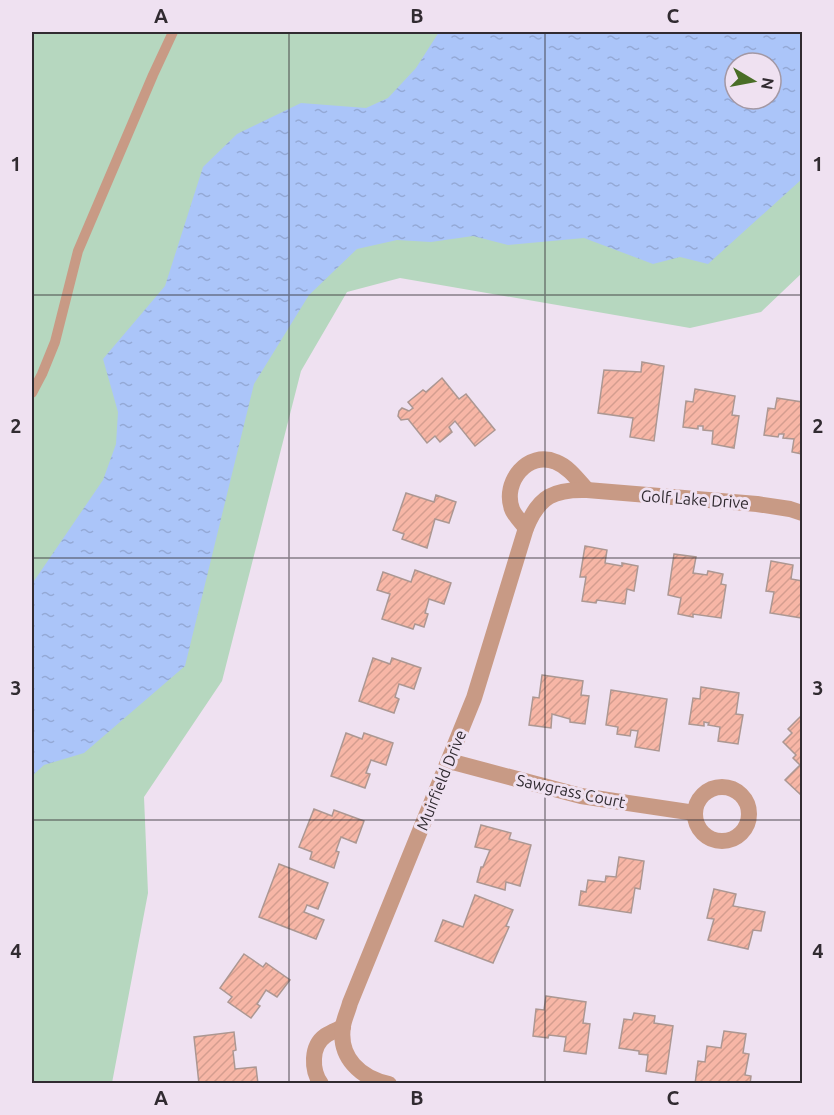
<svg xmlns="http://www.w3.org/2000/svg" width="834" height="1115" viewBox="0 0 834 1115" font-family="Ubuntu,sans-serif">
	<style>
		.green { fill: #b6d7bf; fill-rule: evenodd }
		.water { fill: url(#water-ripples); fill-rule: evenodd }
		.building { fill: url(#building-hatch); stroke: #ac9792; stroke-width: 1.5 }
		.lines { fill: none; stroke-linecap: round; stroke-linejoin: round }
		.service { stroke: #c89a85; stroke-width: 10 }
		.minor { stroke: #c89a85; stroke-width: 16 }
		.grid { fill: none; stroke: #312b31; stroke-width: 1.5; stroke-opacity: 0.55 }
		.labels { text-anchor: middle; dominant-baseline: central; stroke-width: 6; stroke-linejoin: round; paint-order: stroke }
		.street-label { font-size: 16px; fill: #312b31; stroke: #efe1f1 }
		.neatline { fill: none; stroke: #312b31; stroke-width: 2 }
		.grid-label { font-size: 20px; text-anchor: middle; font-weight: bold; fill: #312b31 }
	</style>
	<defs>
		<pattern id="water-ripples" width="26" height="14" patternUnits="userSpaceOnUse" patternTransform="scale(1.5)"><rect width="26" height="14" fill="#abc5f9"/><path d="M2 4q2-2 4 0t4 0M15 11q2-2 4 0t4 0" fill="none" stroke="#94a9d6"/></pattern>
		<pattern id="building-hatch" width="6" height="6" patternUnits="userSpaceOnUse" patternTransform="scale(1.5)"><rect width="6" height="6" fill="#f7b6a6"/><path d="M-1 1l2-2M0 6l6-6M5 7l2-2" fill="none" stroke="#d49d8f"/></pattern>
	</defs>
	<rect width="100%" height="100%" fill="#efe1f1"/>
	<path class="green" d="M32,32h770v241l-41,39 -71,16 -290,-50 -53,14 -46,79 -79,310 -78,116 4,96 -36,190h-80zM735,63h36v36h-36z"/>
	<path class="water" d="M439,32h363v147l-94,85 -28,-7 -27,7 -69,-26 -76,7 -35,-9 -42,6 -34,-2 -40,9 -48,46 -55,89 -69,282 -101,87 -40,12 -12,11v-192l71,-104 13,-36 2,-32 -15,-53 62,-73 38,-119 34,-33 64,-31 65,5 22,-10 28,-30zM735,63h36v36h-36z"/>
	<g class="building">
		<polygon points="642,362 664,366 654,441 630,437 633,418 598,413 604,370 641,372"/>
		<polygon points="442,378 459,399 466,394 495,430 475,446 455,421 449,427 452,432 440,442 435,436 427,443 408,419 401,420 398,416 399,411 402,408 409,411 413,408 408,402 423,390 426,392"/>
		<polygon points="695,389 735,396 732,415 739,416 734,448 712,444 713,431 703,430 703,426 698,426 698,429 683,427 686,401 693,402"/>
		<polygon points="777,398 802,402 802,454 792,452 794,439 783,438 784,434 779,434 778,437 764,435 768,408 775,409"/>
		<polygon points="406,493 434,502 436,495 456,502 449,523 435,519 427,548 402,539 404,534 393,530"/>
		<polygon points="585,546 607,550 605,563 622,566 622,563 638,566 634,591 627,589 625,604 597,600 596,603 582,601 586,577 580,577"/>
		<polygon points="674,554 696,557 693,573 707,575 708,571 723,574 721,584 726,585 721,618 693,614 693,617 678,614 681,598 668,595"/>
		<polygon points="771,561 793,565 791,579 802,581 802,618 770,613 774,592 766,591"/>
		<polygon points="415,570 451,583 444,604 429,599 425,613 428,614 424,627 415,624 413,629 382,619 390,594 377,590 383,572 411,582"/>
		<polygon points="373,658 390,664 392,658 421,668 414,689 399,684 395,697 399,699 394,713 359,701"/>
		<polygon points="542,675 583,681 581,695 589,696 585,724 570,722 570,719 552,714 551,728 529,725 533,697 539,698"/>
		<polygon points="701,687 739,693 736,714 743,715 738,744 718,741 720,727 708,725 709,723 704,722 704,726 689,724 693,698 700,699"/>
		<polygon points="611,690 667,699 659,751 635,747 638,731 631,730 630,736 617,734 618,727 606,725"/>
		<polygon points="801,716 802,793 801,795 785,780 800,765 793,758 796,755 783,742 792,733 788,729"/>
		<polygon points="346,733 362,739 364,733 393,743 386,765 371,760 366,773 370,774 365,788 331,776"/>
		<polygon points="314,809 332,816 334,810 364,821 356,843 341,837 336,851 339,852 334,868 310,859 312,852 299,847"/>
		<polygon points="481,825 511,833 509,839 531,845 520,886 506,882 505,890 477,882 481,867 483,867 490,850 475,847"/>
		<polygon points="619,857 644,861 640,889 635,888 631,913 579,905 581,891 586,892 588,880 605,882 606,876 616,877"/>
		<polygon points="279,864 328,883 318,909 307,905 304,912 324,920 316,939 259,917"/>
		<polygon points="714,889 736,894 733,906 765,912 761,931 753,930 748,949 708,940 714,919 707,918"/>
		<polygon points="475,895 513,910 506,926 509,927 493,963 435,941 443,920 463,927"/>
		<polygon points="244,954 263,967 266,963 290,980 277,997 266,990 257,1004 260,1006 251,1018 228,1002 232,997 220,988"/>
		<polygon points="546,996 586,1002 583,1023 590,1024 586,1054 564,1051 566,1037 549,1035 548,1038 533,1036 536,1009 544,1010"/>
		<polygon points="634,1013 655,1016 654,1023 673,1026 666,1074 646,1071 648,1055 639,1054 639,1051 619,1048 624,1019 632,1020"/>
		<polygon points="724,1031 746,1034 743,1053 749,1054 745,1075 751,1076 750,1084 695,1084 698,1061 705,1062 707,1046 721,1048"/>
		<polygon points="234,1032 236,1050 233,1051 235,1069 256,1067 258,1084 199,1084 194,1037"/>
	</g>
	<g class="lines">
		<polyline class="service" points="32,393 42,374 55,342 78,251 153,75 173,32"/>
		<g class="minor">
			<path d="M526,528c-5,-6 -12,-13 -14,-19 -10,-27 16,-59 44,-47 13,5 22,18 31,28"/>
			<polyline points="449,761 581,796 695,813"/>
			<circle cx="722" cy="814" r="27"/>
			<path d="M321,1084c-10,-14 -10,-38 4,-48 6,-4 12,-6 18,-9"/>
			<path d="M389,1084c-28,-6 -51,-26 -46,-58 1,-7 5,-15 7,-23l124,-305 52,-170c13,-32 28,-39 61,-38l170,14 33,5 12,4"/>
		</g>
	</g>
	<path class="grid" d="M289,32v1052M545,32v1052M32,295h770M32,558h770M32,820h770"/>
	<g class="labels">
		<g class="street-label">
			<text transform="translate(695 499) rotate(4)">Golf Lake Drive</text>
			<text transform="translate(441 780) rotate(-68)">Muirfield Drive</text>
			<text transform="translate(571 791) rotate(12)">Sawgrass Court</text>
		</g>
	</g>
	<rect width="834" height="1115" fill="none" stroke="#efe1f1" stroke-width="66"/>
	<g transform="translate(753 81) rotate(100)"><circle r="28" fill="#efe1f1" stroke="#a398a4" stroke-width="1.5"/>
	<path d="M0-4.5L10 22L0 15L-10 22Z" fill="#496e27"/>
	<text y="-9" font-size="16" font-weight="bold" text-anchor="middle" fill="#312b31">N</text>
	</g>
	<rect x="33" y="33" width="768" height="1049" class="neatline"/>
	<g class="grid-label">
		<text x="161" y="23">A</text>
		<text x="417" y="23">B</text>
		<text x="673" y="23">C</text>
		<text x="16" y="171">1</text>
		<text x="818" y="171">1</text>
		<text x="16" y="433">2</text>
		<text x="818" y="433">2</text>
		<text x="16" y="695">3</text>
		<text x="818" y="695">3</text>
		<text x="16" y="958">4</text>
		<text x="818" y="958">4</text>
		<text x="161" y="1105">A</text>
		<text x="417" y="1105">B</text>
		<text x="673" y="1105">C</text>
	</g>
</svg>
